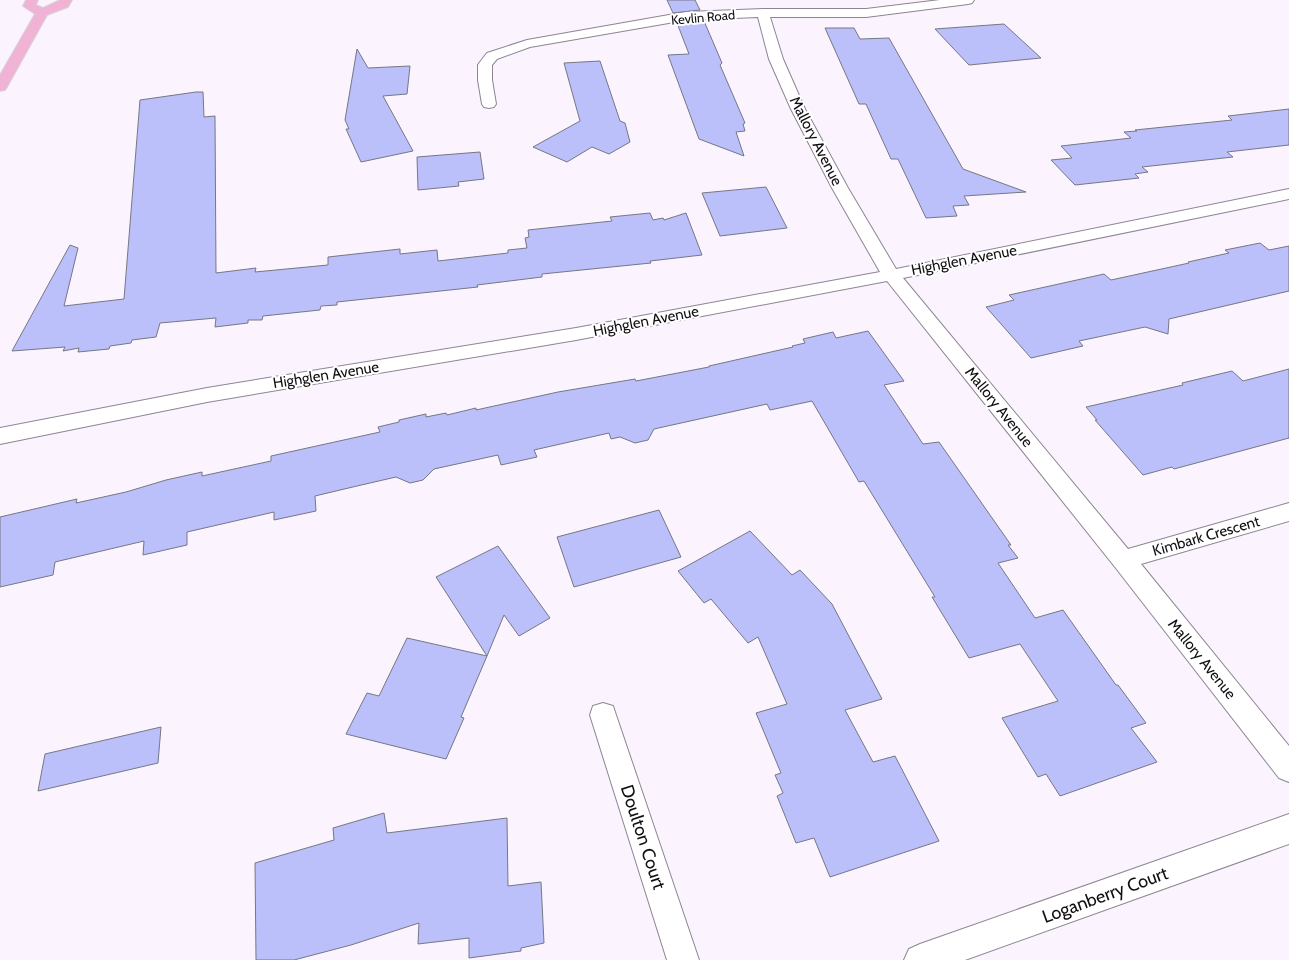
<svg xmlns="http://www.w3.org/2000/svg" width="1289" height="960" viewBox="0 0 1289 960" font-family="Cabin,sans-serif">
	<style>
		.building { fill: #bbbffa; stroke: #767784 }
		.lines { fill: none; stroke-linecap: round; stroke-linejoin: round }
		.minor-casing { stroke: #8d8591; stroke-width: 2 }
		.major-casing { stroke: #d9d9d9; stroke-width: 2 }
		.minor { fill: #fff; fill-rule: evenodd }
		.major { fill: #f0b3d6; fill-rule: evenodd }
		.labels { text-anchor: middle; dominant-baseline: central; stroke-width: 4; stroke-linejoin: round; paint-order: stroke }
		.far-street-label { font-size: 13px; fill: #120f13; stroke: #fff }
		.street-label { font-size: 15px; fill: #120f13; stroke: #fff }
		.near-street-label { font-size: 18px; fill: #120f13; stroke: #fff }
	</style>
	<rect width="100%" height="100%" fill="#fbf4ff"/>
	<g class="building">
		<polygon points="667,0 695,0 700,10 673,13"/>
		<polygon points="686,21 704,21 722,63 720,65 745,123 743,124 745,131 736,132 744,156 699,139 668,55 689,54 677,23"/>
		<polygon points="1004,24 1041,58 969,65 935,29"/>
		<polygon points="825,28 854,28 860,39 889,38 963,169 1026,192 964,196 969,205 953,206 957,216 926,218 898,159 891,159 866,104 859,104"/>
		<polygon points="357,49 368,68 410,66 407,94 383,96 413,151 361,162 346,129 349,129 345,120"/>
		<polygon points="600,61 620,121 625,123 630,142 609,154 592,147 567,162 533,147 580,121 564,63"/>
		<polygon points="196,92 203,92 204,117 215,116 216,273 256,268 255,272 328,265 328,257 400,249 400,254 437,250 438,261 508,253 508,250 527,248 525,238 529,237 528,230 612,221 610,217 650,213 653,220 663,218 664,220 686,213 702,255 650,261 651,263 542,274 542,277 477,285 478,287 337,302 337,305 321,306 320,310 263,316 262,320 248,320 248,323 215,327 216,318 160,323 156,337 132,340 131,343 110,346 109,349 78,352 79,348 63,351 65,347 12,351 70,245 78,248 64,306 124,299 140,100"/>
		<polygon points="1289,109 1289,145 1227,152 1233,157 1142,167 1148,172 1135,174 1139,178 1075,185 1051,160 1072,158 1061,146 1131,138 1124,132 1137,131 1135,130 1232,120 1228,116"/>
		<polygon points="480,152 484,179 458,182 459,186 418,190 417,157"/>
		<polygon points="766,187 787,228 720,236 702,193"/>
		<polygon points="1260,243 1269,250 1289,246 1289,291 1169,319 1168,334 1145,327 1079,341 1083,346 1031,358 986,307 1014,300 1009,295 1104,274 1111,280 1189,263 1188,262 1229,253 1225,250"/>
		<polygon points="868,331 904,381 884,385 923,444 939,442 1011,545 1008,545 1018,558 998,563 1035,618 1063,610 1116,685 1118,685 1146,723 1131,728 1157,762 1060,796 1046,774 1038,777 1002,718 1058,701 1020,644 969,658 932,597 935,597 864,481 859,482 812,401 770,410 767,404 654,429 648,440 635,443 620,437 611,439 609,433 534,450 537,457 501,465 498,455 434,469 423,480 410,483 396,477 357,486 315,496 316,511 274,520 274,512 187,532 187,545 143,555 144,541 55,562 53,575 0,587 0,517 77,499 76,503 126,492 166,480 202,472 202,476 271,461 271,456 380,432 378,427 399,422 399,420 426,414 426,417 446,413 447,415 476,408 476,410 558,392 635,379 636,381 709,367 709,366 793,347 792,346 805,343 803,339 833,332 836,338"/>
		<polygon points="1289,369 1289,438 1174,469 1172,467 1143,475 1095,420 1097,420 1086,407 1183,385 1182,383 1232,371 1243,381"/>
		<polygon points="659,510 681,557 574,587 557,537"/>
		<polygon points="750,531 792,575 800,570 832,604 882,699 845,710 873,762 895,756 939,841 830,877 814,838 796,843 777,796 783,793 775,775 781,773 756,713 787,704 758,637 748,643 711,599 704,603 678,571"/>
		<polygon points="498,546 550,618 519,636 504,615 487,656 436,577"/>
		<polygon points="407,638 487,656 461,717 464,718 446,759 346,734 367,693 379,696"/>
		<polygon points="161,727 158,763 38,791 45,754"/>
		<polygon points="384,813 387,833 507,818 508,886 541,882 544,943 521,948 521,951 469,958 469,938 418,944 419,923 351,945 294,960 256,960 255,863 334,840 333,828"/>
	</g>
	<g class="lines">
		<g class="minor-casing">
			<g id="minor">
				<polygon points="940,0 974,0 972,3 968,4 866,17 770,17 783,59 805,109 848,188 896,269 1289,189 1289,199 903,278 1128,549 1289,503 1289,521 1141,564 1289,746 1289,782 1279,778 1115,567 887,281 576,340 207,402 0,444 0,428 207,388 576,328 880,272 832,188 791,109 769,59 758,17 686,20 530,47 497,59 492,65 492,80 496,104 494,107 489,108 484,107 482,104 478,80 478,65 480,62 487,53 527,40 686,12 763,9 866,9"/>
				<polygon points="603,703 613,706 616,715 699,960 667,960 590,715 593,706"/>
				<polygon points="1289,814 1289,844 965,960 904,960 909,949 920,944"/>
			</g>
		</g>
		<g class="major-casing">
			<polygon id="major" points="26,0 38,0 36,5 43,8 60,0 72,0 68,7 47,15 7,87 5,90 0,91 0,75 35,14 23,6"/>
		</g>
		<use href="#minor" class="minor"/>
		<use href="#major" class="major"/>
	</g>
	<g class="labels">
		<g class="far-street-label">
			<text transform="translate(703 17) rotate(-5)">Kevlin Road</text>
		</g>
		<g class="street-label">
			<text transform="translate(816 141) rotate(63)">Mallory Avenue</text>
			<text transform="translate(964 260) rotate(-11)">Highglen Avenue</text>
			<text transform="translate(646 321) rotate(-11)">Highglen Avenue</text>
			<text transform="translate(326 375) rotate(-9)">Highglen Avenue</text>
			<text transform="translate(999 407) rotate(51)">Mallory Avenue</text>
			<text transform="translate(1206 536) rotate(-16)">Kimbark Crescent</text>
			<text transform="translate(1202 659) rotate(51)">Mallory Avenue</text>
		</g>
		<g class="near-street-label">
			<text transform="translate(643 837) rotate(72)">Doulton Court</text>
			<text transform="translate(1105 895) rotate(-20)">Loganberry Court</text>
		</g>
	</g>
</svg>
